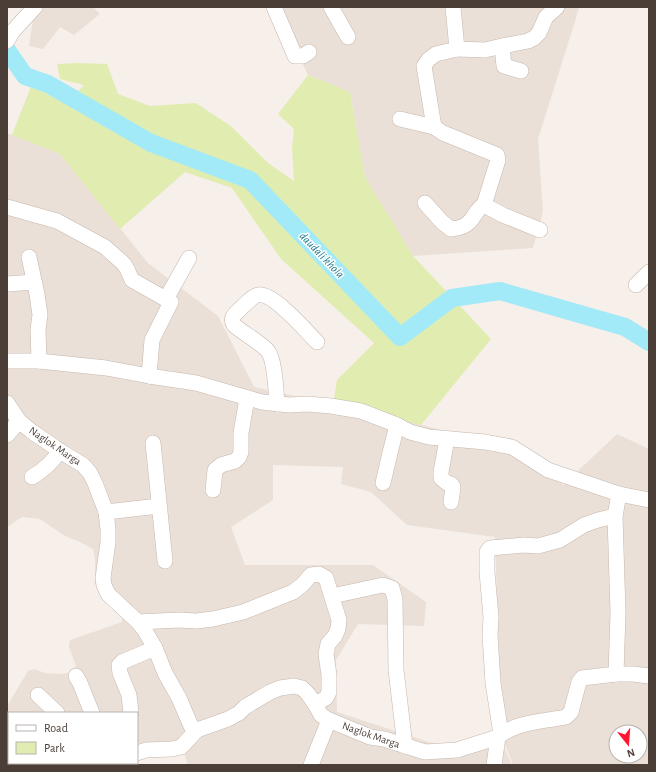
<svg xmlns="http://www.w3.org/2000/svg" width="656" height="772" viewBox="0 0 656 772" font-family="'Alegreya Sans',sans-serif">
	<style>
		.residential { fill: #eae0d7; fill-rule: evenodd }
		.green { fill: #e1edb0 }
		.lines { fill: none; stroke-linecap: round; stroke-linejoin: round }
		.river { stroke: #a2eaf7; stroke-width: 18 }
		.minor-casing { stroke: #c6b7ae; stroke-width: 16 }
		.minor { stroke: #fff; stroke-width: 15 }
		.labels { text-anchor: middle; dominant-baseline: central; stroke-width: 3; stroke-linejoin: round; paint-order: stroke }
		.street-label { font-size: 11px; fill: #4b3e37; stroke: #fff }
		.water-label { font-size: 12px; font-style: italic; fill: #1f7b8d; stroke: #fff }
	</style>
	<rect width="100%" height="100%" fill="#f6efea"/>
	<g class="residential">
		<polygon points="35,7 93,7 100,14 74,35 60,27 43,49 29,46"/>
		<polygon points="275,7 579,7 576,18 538,139 543,212 533,248 413,256 365,177 350,92 308,75"/>
		<path d="M7,133l53,21 88,109 70,53 36,71 146,32 85,23 63,28 15,15 54,-51 32,15v316h-136l-12,-31 -6,-197 -88,-12 -36,-33 -30,-8 2,-17 -70,-2v35l-42,27 14,38h128l53,37 -2,24 -66,-2 -22,36 1,52 101,33 63,-5 11,25h-324l-4,-12 -47,-10v-30h-128v28h-2v-35l21,-35 6,-2 11,4 13,1 10,-1 8,-7 -7,-19 1,-7 52,-18v-6l-18,-15 -9,-17v-25l-2,-10 -15,-8 -13,-5 -25,-17 -18,-2 -15,10zM616,732h24v24h-24z"/>
	</g>
	<polygon class="green" points="78,63 107,64 118,94 150,106 196,103 232,127 268,163 294,181 292,148 294,129 278,114 308,75 350,92 365,177 413,256 491,339 421,425 333,405 337,380 374,343 281,259 232,188 185,172 120,229 60,154 12,135 32,84 69,100 84,85 60,79 57,64"/>
	<g class="lines">
		<polyline class="river" points="7,50 25,76 48,84 151,143 250,180 400,337 452,298 500,291 625,327 649,342"/>
		<g class="minor-casing">
			<g id="minor">
				<polyline points="274,7 295,56 303,56 309,52"/>
				<polyline points="331,7 348,37"/>
				<polyline points="7,41 13,31 35,7"/>
				<polyline points="502,46 528,41 534,38 539,33 546,17 557,7"/>
				<polyline points="457,49 485,50 502,46 504,66 521,71"/>
				<polyline points="400,119 434,127 424,66 429,59 436,54 457,49 453,7"/>
				<polyline points="434,127 443,133 497,155 498,160 484,205 503,215 540,230"/>
				<path d="M425,203l17,19 9,7c6,-1 11,-1 16,-5 7,-5 9,-15 17,-19"/>
				<polyline points="7,207 57,221 105,247 124,264 127,269 132,280 171,302 152,340 149,376"/>
				<polyline points="29,257 37,294 40,315 38,329 39,361"/>
				<polyline points="7,284 34,282"/>
				<polyline points="636,285 649,272"/>
				<polyline points="166,299 189,258"/>
				<polyline points="7,361 39,361 106,368 149,376 196,383 262,402 289,405 307,404 331,406 361,411 397,425 410,432 429,437 485,442 512,447 548,470 619,494 649,500"/>
				<path d="M7,403l12,18 12,10 22,15 7,5 23,14 7,8 5,10 11,29 2,17v13l-5,36 1,7 4,9 30,28 6,7 11,19 10,25 14,25 12,28 6,4 31,-11 11,-6 6,-6 25,-15 10,-4 14,-2 8,2 6,6 7,10 6,11 8,5 41,17 14,2 41,13 32,-2 41,-13c17,-15 47,-16 68,-20l5,-5 8,-30 3,-4 34,-4 2,-61 -3,-97 4,-22"/>
				<path d="M277,404c-1,-12 -2,-46 -10,-54 -10,-10 -23,-16 -33,-25 -5,-8 2,-11 7,-17 5,-4 11,-12 17,-13 15,-3 48,36 59,47"/>
				<polyline points="7,435 19,421"/>
				<polyline points="447,439 441,472 441,478 447,483 451,484 453,487 451,502"/>
				<polyline points="153,443 165,561"/>
				<path d="M32,477c13,-8 19,-14 28,-26"/>
				<polyline points="383,483 390,453 397,425"/>
				<polyline points="213,490 215,470 221,465 235,461 239,457 241,452 241,433 247,398"/>
				<polyline points="106,512 159,506"/>
				<polyline points="332,596 383,585 392,588 395,599 396,670 405,746"/>
				<polyline points="138,622 179,620 196,621 213,619 243,612 293,592 302,585 311,575 319,574 326,578 339,620 338,629 335,636 328,644 326,654 329,675 329,692 326,698 315,704"/>
				<polyline points="616,674 633,674 649,676"/>
				<polyline points="76,676 80,683 92,713"/>
				<polyline points="38,695 57,713"/>
				<polyline points="131,713 129,695 120,673 119,665 122,662 155,648"/>
				<polyline points="501,734 493,683 490,635 491,617 487,572 487,552 490,548 524,545 538,546 560,540 584,525 598,520 615,516"/>
				<polyline points="137,753 146,750 172,749 181,747 197,730"/>
				<polyline points="7,757 9,759"/>
				<polyline points="311,765 329,720"/>
				<polyline points="494,765 498,737"/>
			</g>
		</g>
		<use href="#minor" class="minor"/>
	</g>
	<g class="labels">
		<g class="street-label">
			<text transform="translate(55 446) rotate(34)">Naglok Marga</text>
			<text transform="translate(371 735) rotate(19)">Naglok Marga</text>
		</g>
		<g class="water-label">
			<text transform="translate(322 255) rotate(46)">daudali khola</text>
		</g>
	</g>
	<rect width="656" height="772" fill="none" stroke="#4b3e37" stroke-width="16"/>
	<rect x="8" y="712" width="130" height="52" fill="#ffffff" stroke="#b7b2af"/>
	<rect x="16" y="725" width="20" height="6" fill="#ffffff" stroke="#b7b2af"/>
	<text x="44" y="732" font-size="12" fill="#4b3e37">Road</text>
	<rect x="16" y="742" width="20" height="12" fill="#e1edb0" stroke="#b7b2af"/>
	<text x="44" y="752" font-size="12" fill="#4b3e37">Park</text>
	<g transform="translate(628 744) rotate(163)"><circle r="19" fill="#ffffff" stroke="#b7b2af"/>
	<path d="M0-3L7 15L0 10L-7 15Z" fill="#ff1831"/>
	<text y="-6" font-size="11" font-weight="bold" text-anchor="middle" fill="#4b3e37">N</text>
	</g>
</svg>
